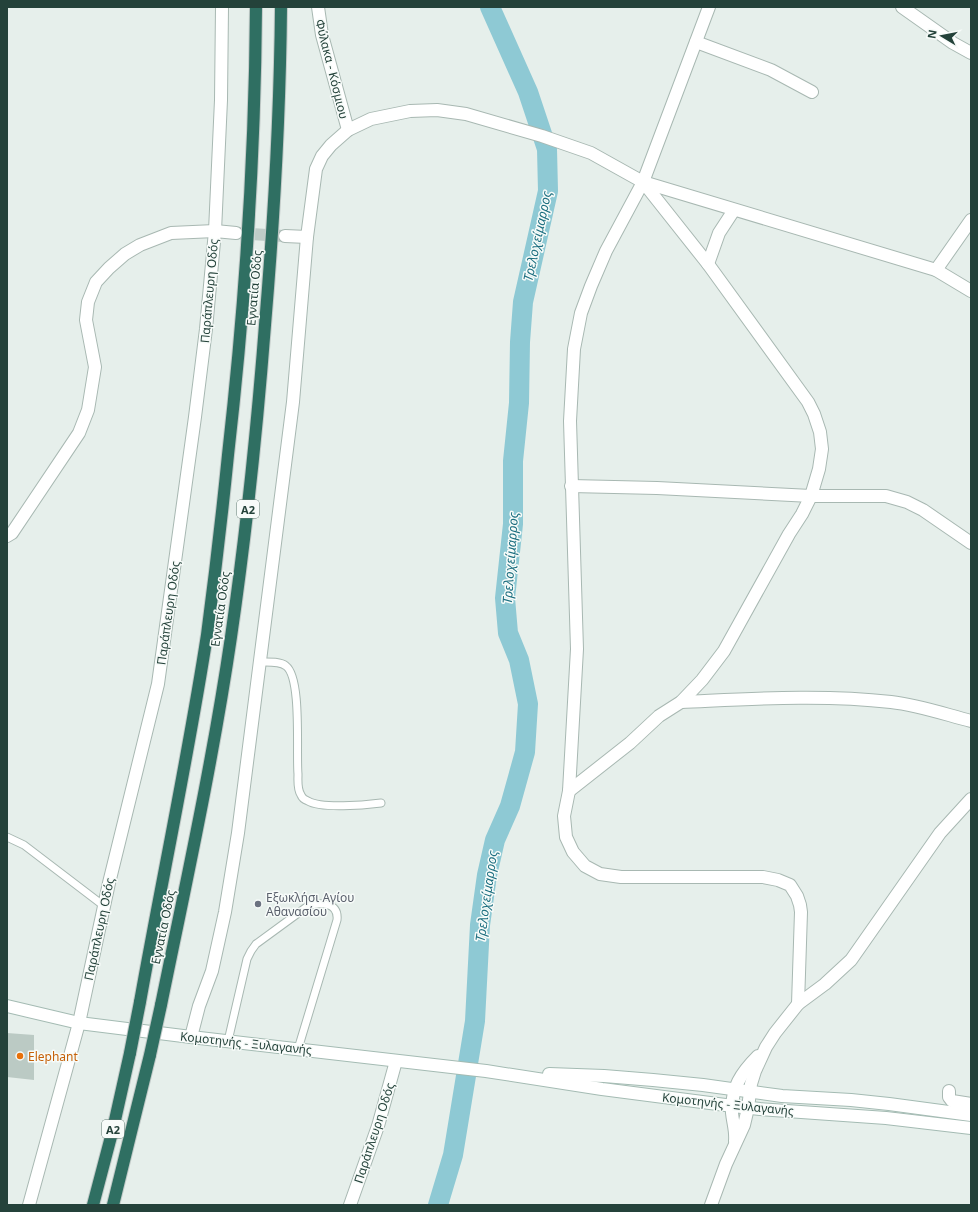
<svg xmlns="http://www.w3.org/2000/svg" width="978" height="1212" viewBox="0 0 978 1212" font-family="'Noto Sans',sans-serif">
	<style>
		.lines { fill: none; stroke-linecap: round; stroke-linejoin: round }
		.river { stroke: #8ec9d4; stroke-width: 20 }
		.building { fill: #bbcac4 }
		.tertiary-tunnel { stroke: #bfccc8; stroke-width: 12; stroke-dasharray: 12 6; stroke-linecap: butt }
		.service-casing { stroke: #a8b8b2; stroke-width: 9 }
		.minor-casing { stroke: #a8b8b2; stroke-width: 14 }
		.tertiary-casing { stroke: #a8b8b2; stroke-width: 14 }
		.secondary-casing { stroke: #a4bbb3; stroke-width: 14 }
		.motorway-casing { stroke: #c2cac8; stroke-width: 14 }
		.service { stroke: #fff; stroke-width: 7 }
		.minor { stroke: #fff; stroke-width: 12 }
		.tertiary { stroke: #fff; stroke-width: 12 }
		.secondary { stroke: #fff; stroke-width: 12 }
		.motorway { stroke: #2f6f62; stroke-width: 12 }
		.motorway-bridge-casing { stroke: #c2cac8; stroke-width: 14; stroke-linecap: butt }
		.motorway-bridge { stroke: #2f6f62; stroke-width: 12 }
		.worship-dot { fill: #6b7280; stroke: #f7fbf9; stroke-width: 1.5 }
		.food-dot { fill: #e8710a; stroke: #f7fbf9; stroke-width: 1.5 }
		.labels { text-anchor: middle; dominant-baseline: central; stroke-width: 3; stroke-linejoin: round; paint-order: stroke }
		.shield { fill: #f7fbf9; stroke: #637a73; stroke-width: 1 }
		.shield-label { font-size: 11px; font-weight: bold; fill: #24423a }
		.street-label { font-size: 12px; fill: #24423a; stroke: #f7fbf9 }
		.worship-label { font-size: 12px; fill: #5b616d; stroke: #f7fbf9; text-anchor: start }
		.food-label { font-size: 12px; fill: #c56008; stroke: #f7fbf9; text-anchor: start }
		.water-label { font-size: 13px; font-style: italic; fill: #1c6f80; stroke: #f7fbf9 }
	</style>
	<rect width="100%" height="100%" fill="#e6efeb"/>
	<g class="lines">
		<polyline class="river" points="438,1205 453,1155 475,1021 480,925 487,875 495,840 510,806 525,752 528,704 519,660 508,633 505,598 513,524 513,461 519,403 520,342 523,302 548,191 547,149 528,92 490,7"/>
	</g>
	<polygon class="building" points="7,1033 34,1035 34,1080 7,1077"/>
	<g class="lines">
		<polyline class="tertiary-tunnel" points="237,233 283,236"/>
		<g class="service-casing">
			<g id="service">
				<path d="M259,662c8,0 21,-1 27,4 16,12 10,87 12,108 0,7 -1,15 3,21 1,3 4,5 7,6 13,8 57,4 73,2"/>
				<polyline points="7,837 24,845 104,906"/>
				<path d="M228,1041l19,-82 4,-8 5,-7 52,-38c12,-4 31,-4 29,14l-39,129"/>
			</g>
		</g>
		<g class="minor-casing">
			<g id="minor">
				<polyline points="709,7 643,182 606,251 591,286 581,313 574,349 570,421 577,649 569,791 564,816 566,837 573,852 585,866 600,874 621,877 763,877 778,880 790,885 797,896 800,905 801,912 798,1004"/>
				<polyline points="902,7 953,43 971,53"/>
				<polyline points="696,42 771,70 812,92"/>
				<polyline points="643,182 936,270 971,291"/>
				<polyline points="708,264 719,233 734,210"/>
				<polyline points="936,270 971,220"/>
				<polyline points="571,486 657,488 811,496 886,496 907,502 923,510 971,543"/>
				<polyline points="7,536 12,533 79,433 88,410 95,367 86,320 88,302 96,282 109,268 125,254 140,245 171,233 215,231"/>
				<path d="M681,702c70,-3 140,-8 210,0 27,3 53,12 80,19"/>
				<polyline points="569,791 630,743 659,716 681,702 702,680 724,651 789,534 802,514 811,496 819,469 822,449 820,432 814,414 808,402 708,264 643,182"/>
				<polyline points="949,1091 949,1097 952,1101 971,1104"/>
				<path d="M735,1141c1,-10 -2,-18 -3,-28 -1,-25 9,-40 26,-57"/>
				<polyline points="29,1205 79,1023"/>
				<polyline points="711,1205 726,1164 744,1125 748,1108 751,1084 755,1071 766,1047 775,1033 798,1004 825,984 851,960 940,833 971,799"/>
			</g>
		</g>
		<g class="tertiary-casing">
			<g id="tertiary">
				<polyline points="318,7 322,35 348,130"/>
				<polyline points="215,231 236,233"/>
				<polyline points="285,236 307,237 316,169 322,156 331,145 348,130 371,119 410,111 437,110 466,114 542,136 591,153 643,182"/>
				<polyline points="79,1023 109,883 158,684 195,417 206,329 215,231 221,100 222,7"/>
				<polyline points="191,1037 199,1006 212,971 225,912 238,833 293,402 307,237"/>
				<polyline points="350,1205 378,1126 396,1061"/>
			</g>
		</g>
		<g class="secondary-casing">
			<g id="secondary">
				<polyline points="7,1006 79,1023 191,1037 486,1071 602,1089 733,1106 760,1109 886,1118 971,1128"/>
				<polyline points="549,1074 604,1076 653,1080 703,1085 782,1096 851,1100 889,1104 971,1115"/>
			</g>
		</g>
		<g class="motorway-casing">
			<g id="motorway">
				<path d="M140,1002c22,-123 48,-244 67,-367 8,-60 15,-120 21,-180 17,-149 27,-298 28,-448"/>
				<path d="M161,1005c25,-122 52,-245 70,-368 15,-103 26,-208 34,-312 9,-106 15,-212 16,-318"/>
				<polyline points="93,1205 113,1129 130,1053"/>
				<polyline points="113,1205 150,1055"/>
			</g>
		</g>
		<use href="#service" class="service"/>
		<use href="#minor" class="minor"/>
		<use href="#tertiary" class="tertiary"/>
		<use href="#secondary" class="secondary"/>
		<use href="#motorway" class="motorway"/>
		<g class="motorway-bridge-casing">
			<g id="motorway-bridge">
				<polyline points="130,1053 140,1002"/>
				<polyline points="150,1055 161,1005"/>
			</g>
		</g>
		<use href="#motorway-bridge" class="motorway-bridge"/>
	</g>
	<circle class="worship-dot" cx="258" cy="904" r="4"/>
	<circle class="food-dot" cx="20" cy="1056" r="4"/>
	<g class="labels">
		<g class="shield">
			<rect x="237" y="500" width="22" height="18" rx="3"/>
			<rect x="102" y="1120" width="22" height="18" rx="3"/>
		</g>
		<g class="shield-label">
			<text x="248" y="509">Α2</text>
			<text x="113" y="1129">Α2</text>
		</g>
		<g class="street-label">
			<text transform="translate(332 69) rotate(76)">Φύλακα - Κόσμιου</text>
			<text transform="translate(254 288) rotate(-85)">Εγνατία Οδός</text>
			<text transform="translate(209 291) rotate(-85)">Παράπλευρη Οδός</text>
			<text transform="translate(220 609) rotate(-82)">Εγνατία Οδός</text>
			<text transform="translate(168 613) rotate(-82)">Παράπλευρη Οδός</text>
			<text transform="translate(163 927) rotate(-78)">Εγνατία Οδός</text>
			<text transform="translate(99 929) rotate(-78)">Παράπλευρη Οδός</text>
			<text transform="translate(246 1043) rotate(6)">Κομοτηνής - Ξυλαγανής</text>
			<text transform="translate(728 1104) rotate(6)">Κομοτηνής - Ξυλαγανής</text>
			<text transform="translate(374 1133) rotate(-72)">Παράπλευρη Οδός</text>
		</g>
		<g class="worship-label">
			<text x="266" y="897">Εξωκλήσι Αγίου<tspan x="266" dy="14">Αθανασίου</tspan></text>
		</g>
		<g class="food-label">
			<text x="28" y="1056">Elephant</text>
		</g>
		<g class="water-label">
			<text transform="translate(537 236) rotate(-78)">Τρελοχείμαρρος</text>
			<text transform="translate(510 558) rotate(-86)">Τρελοχείμαρρος</text>
			<text transform="translate(486 896) rotate(-82)">Τρελοχείμαρρος</text>
		</g>
	</g>
	<rect width="978" height="1212" fill="none" stroke="#24423a" stroke-width="16"/>
	<g transform="translate(942 36) rotate(280)" stroke="#f7fbf9" stroke-width="3" paint-order="stroke">
	<path d="M0-3L7 15L0 10L-7 15Z" fill="#24423a"/>
	<text y="-6" font-size="11" font-weight="bold" text-anchor="middle" fill="#24423a">N</text>
	</g>
</svg>
